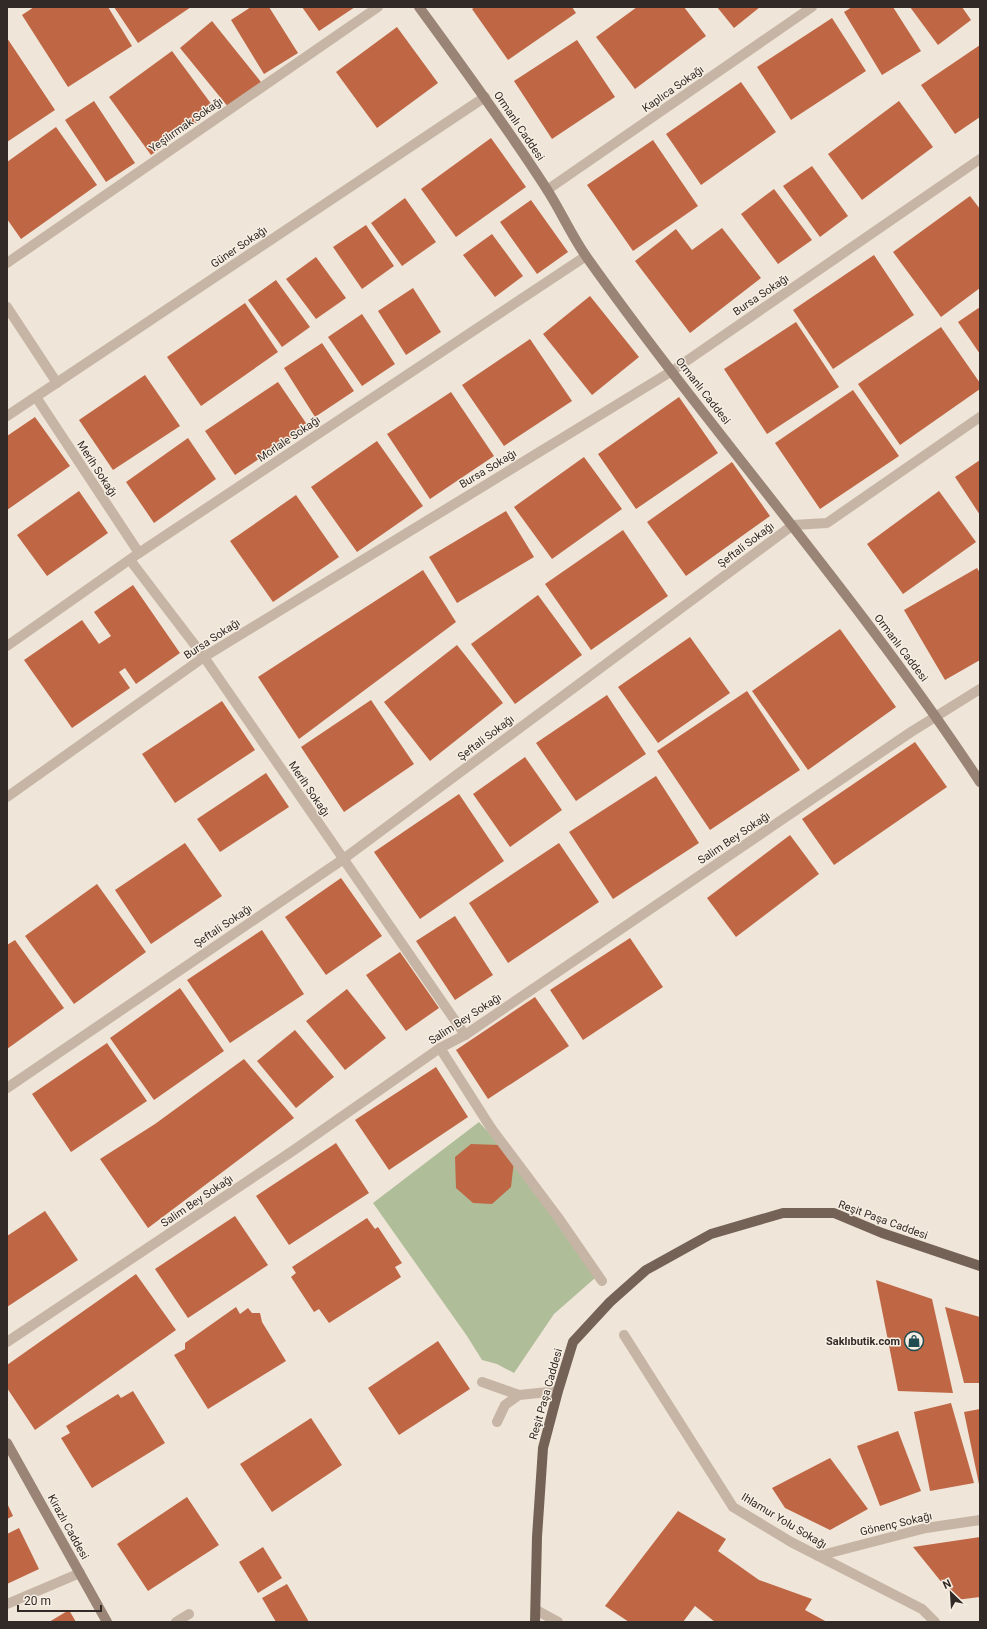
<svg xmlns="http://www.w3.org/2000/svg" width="987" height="1629" viewBox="0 0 987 1629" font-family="Roboto,sans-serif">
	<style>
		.green { fill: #b0bd99 }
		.building { fill: #bf6745 }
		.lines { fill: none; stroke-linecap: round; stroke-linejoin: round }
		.lane { stroke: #c6b5a5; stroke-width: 10 }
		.street { stroke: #c6b5a5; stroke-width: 10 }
		.secondary { stroke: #998476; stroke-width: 10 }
		.primary { stroke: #746257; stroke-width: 10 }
		.labels { text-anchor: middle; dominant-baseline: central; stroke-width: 3; stroke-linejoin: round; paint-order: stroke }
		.street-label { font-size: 11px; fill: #322a26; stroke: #f7efe3 }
		.poi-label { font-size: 11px; font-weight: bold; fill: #322a26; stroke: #f7efe3; text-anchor: end }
	</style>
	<rect width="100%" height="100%" fill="#efe5d8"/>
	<polygon class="green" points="479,1122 514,1161 595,1278 554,1314 514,1373 497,1364 482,1360 467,1336 373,1203"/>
	<g class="building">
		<polygon points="34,7 108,7 132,46 68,87 22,15"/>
		<polygon points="114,7 191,7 138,43"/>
		<polygon points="251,7 269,7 298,53 264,74 231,20"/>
		<polygon points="302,7 355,7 319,31"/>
		<polygon points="475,7 572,7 576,13 508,60 472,9"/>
		<polygon points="637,7 684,7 706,36 635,89 596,37"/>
		<polygon points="717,7 760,7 734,28"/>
		<polygon points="852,7 893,7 921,51 882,75 844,12"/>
		<polygon points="910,7 962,7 971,20 938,45"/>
		<polygon points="832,18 866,71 791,120 757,67"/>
		<polygon points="212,21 261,82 229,108 180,48"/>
		<polygon points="397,27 438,83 377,128 336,72"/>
		<polygon points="7,38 55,110 7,142"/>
		<polygon points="577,40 615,97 552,139 514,81"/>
		<polygon points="980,45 980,117 955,134 921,85"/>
		<polygon points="172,51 215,109 151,155 109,97"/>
		<polygon points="741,82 776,132 701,185 666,134"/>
		<polygon points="94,101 135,163 106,182 65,120"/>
		<polygon points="899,101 933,147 862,200 828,154"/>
		<polygon points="56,127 97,185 21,239 7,219 7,162"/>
		<polygon points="491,138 526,187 456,237 421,189"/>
		<polygon points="653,140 698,206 633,251 587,185"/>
		<polygon points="812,166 848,216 820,237 783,186"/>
		<polygon points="774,189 812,240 778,264 741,214"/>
		<polygon points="970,196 980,209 980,288 941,317 893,252"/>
		<polygon points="405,198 436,242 402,266 371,223"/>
		<polygon points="531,200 568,252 537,274 500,222"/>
		<polygon points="366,225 394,266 362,289 333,247"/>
		<polygon points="722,228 761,278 690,333 635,261 676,229 692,250"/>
		<polygon points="492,234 523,276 495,297 463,255"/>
		<polygon points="874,255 914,315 833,369 793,310"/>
		<polygon points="316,257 346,298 316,319 286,279"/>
		<polygon points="276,280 310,327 282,347 248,300"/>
		<polygon points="413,288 441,332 406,355 378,311"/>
		<polygon points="590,296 639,357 592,395 543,334"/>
		<polygon points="245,303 278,352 201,406 167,357"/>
		<polygon points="980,307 980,354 958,322"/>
		<polygon points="362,314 395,364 362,386 328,337"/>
		<polygon points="796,322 839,387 767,434 724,369"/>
		<polygon points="941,327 980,383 980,389 900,445 858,384"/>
		<polygon points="530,339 572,401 504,446 462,385"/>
		<polygon points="322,343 354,391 315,417 284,368"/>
		<polygon points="145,375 180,426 113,470 79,420"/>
		<polygon points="278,382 308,426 235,475 205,431"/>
		<polygon points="853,390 899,456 820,509 775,443"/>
		<polygon points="451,392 494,456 430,499 387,434"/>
		<polygon points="679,397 718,453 636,509 598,454"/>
		<polygon points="35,417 70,466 7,510 7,436"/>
		<polygon points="188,438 216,479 154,523 126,482"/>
		<polygon points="377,441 423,506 357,552 311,487"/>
		<polygon points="584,457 622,509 552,559 514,507"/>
		<polygon points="980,460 980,515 955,477"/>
		<polygon points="732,462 770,516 686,576 647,522"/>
		<polygon points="79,491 108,533 47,576 17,535"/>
		<polygon points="939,491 976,542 903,594 867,544"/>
		<polygon points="296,495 339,557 273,602 230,541"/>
		<polygon points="506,511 534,557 457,603 429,557"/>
		<polygon points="623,530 668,596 591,650 545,584"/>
		<polygon points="977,568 980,573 980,660 945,680 904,610"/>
		<polygon points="423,570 456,622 299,739 258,677"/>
		<polygon points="133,585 180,653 136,684 125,668 119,672 130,688 72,728 24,660 82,620 99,644 111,636 94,612"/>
		<polygon points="538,595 582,655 515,704 471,644"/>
		<polygon points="840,629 896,707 808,770 752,691"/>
		<polygon points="690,637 730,693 658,743 618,687"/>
		<polygon points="457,645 503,703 430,761 384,702"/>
		<polygon points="747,691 800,770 710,830 657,751"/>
		<polygon points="607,695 646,754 576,801 536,743"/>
		<polygon points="371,700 414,764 344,812 301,747"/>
		<polygon points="222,701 255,750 175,803 142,754"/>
		<polygon points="915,742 947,787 834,865 802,819"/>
		<polygon points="525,757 562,810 510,847 473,794"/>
		<polygon points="266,773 289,807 220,852 197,819"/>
		<polygon points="656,776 699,843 613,899 569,832"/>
		<polygon points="459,794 504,861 420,919 374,852"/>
		<polygon points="790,835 819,874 736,937 707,898"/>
		<polygon points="185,843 222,896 151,944 115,890"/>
		<polygon points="559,843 599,902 508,963 469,903"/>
		<polygon points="341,878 382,936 326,975 285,917"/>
		<polygon points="97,884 146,952 74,1004 25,936"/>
		<polygon points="455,916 493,975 455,1000 416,941"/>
		<polygon points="262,930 304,994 230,1043 187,980"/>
		<polygon points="630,938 663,987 583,1040 550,990"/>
		<polygon points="15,940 64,1008 7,1049 7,945"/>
		<polygon points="400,952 439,1008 406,1031 366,975"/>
		<polygon points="180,988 224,1051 154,1100 110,1038"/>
		<polygon points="347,989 386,1038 345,1070 306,1021"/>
		<polygon points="535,997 569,1046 488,1099 456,1050"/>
		<polygon points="295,1030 334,1077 296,1108 257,1061"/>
		<polygon points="107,1043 147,1101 71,1152 32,1094"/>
		<polygon points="244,1059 294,1118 148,1228 100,1159 155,1124"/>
		<polygon points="436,1067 468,1117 389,1170 355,1120"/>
		<polygon points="336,1143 369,1193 289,1245 256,1196"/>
		<polygon points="471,1144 500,1145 514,1161 511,1187 492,1204 473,1203 456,1188 455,1157"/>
		<polygon points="45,1211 78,1260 7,1307 7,1236"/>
		<polygon points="235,1216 268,1265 188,1318 155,1269"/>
		<polygon points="367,1218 375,1229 378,1227 402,1263 395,1267 401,1277 329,1323 319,1309 314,1312 291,1277 296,1273 292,1267"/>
		<polygon points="136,1274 176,1330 35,1430 7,1388 7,1365"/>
		<polygon points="876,1280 932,1299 953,1393 898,1391"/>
		<polygon points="236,1307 240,1314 248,1308 252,1313 260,1313 262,1322 286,1361 208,1409 174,1355 185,1349 185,1343"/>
		<polygon points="945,1307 980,1317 980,1383 964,1383"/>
		<polygon points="438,1341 470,1389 399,1435 368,1388"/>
		<polygon points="133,1391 165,1443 92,1488 61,1438 70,1433 66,1426 118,1394 121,1398"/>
		<polygon points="951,1403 974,1483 930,1491 914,1412"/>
		<polygon points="980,1409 980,1484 979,1484 964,1412"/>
		<polygon points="311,1418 342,1465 272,1512 240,1464"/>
		<polygon points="898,1431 921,1491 880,1506 857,1446"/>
		<polygon points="830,1458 868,1509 830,1530 785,1508 772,1488"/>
		<polygon points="187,1497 219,1545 148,1591 117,1544"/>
		<polygon points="7,1503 13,1516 7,1519"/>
		<polygon points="678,1511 726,1539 718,1551 759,1580 812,1599 805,1610 827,1622 715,1622 695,1606 683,1622 629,1622 605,1606"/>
		<polygon points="19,1528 39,1569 7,1584 7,1534"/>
		<polygon points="980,1537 980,1597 956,1600 913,1547"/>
		<polygon points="263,1547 282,1578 258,1593 239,1562"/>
		<polygon points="287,1584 309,1622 276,1622 262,1598"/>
		<polygon points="69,1610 76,1622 49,1622"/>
	</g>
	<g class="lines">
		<g class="lane">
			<polyline points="440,1048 491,1128"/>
			<polyline points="482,1382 519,1395 558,1391"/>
			<polyline points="497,1422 505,1405 519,1395"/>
			<polyline points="536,1610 558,1622"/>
			<polyline points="176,1622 189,1614"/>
		</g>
		<g class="street">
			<polyline points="547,190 812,7"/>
			<polyline points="7,263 378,7"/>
			<polyline points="7,307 57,383"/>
			<polyline points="36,397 139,553"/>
			<polyline points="7,416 485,97"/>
			<polyline points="130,560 204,657 465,1035"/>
			<polyline points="7,646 139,553 586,256"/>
			<polyline points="7,797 204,657 672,371 980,159"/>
			<polyline points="7,1088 342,860 793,525 827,523 980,417"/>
			<polyline points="491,1128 560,1220 602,1281"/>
			<polyline points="624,1335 733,1507 791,1542 922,1609 935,1622"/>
			<polyline points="7,1342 294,1150 440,1048 465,1035 911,732 980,689"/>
			<polyline points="818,1556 926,1528 980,1520"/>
			<polyline points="7,1604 80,1573"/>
		</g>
		<g class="secondary">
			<path d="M419,7c44,60 87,119 127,181 15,23 26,49 42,71 126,177 272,340 392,523"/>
			<polyline points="7,1443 107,1622"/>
		</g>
		<polyline class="primary" points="535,1622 537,1537 543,1448 558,1391 573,1342 610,1302 646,1270 711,1234 783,1213 834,1213 882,1233 980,1266"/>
	</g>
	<defs>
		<g id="shop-ring" transform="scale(1)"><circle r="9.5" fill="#f7efe3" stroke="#1e4c51" stroke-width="1.5"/><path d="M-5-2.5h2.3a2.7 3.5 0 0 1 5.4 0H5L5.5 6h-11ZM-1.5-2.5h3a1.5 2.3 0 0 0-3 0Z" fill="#1e4c51"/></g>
	</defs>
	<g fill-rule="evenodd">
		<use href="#shop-ring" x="914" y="1341"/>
	</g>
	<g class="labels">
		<g class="street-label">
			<text transform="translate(673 89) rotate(-35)">Kaplıca Sokağı</text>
			<text transform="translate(186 125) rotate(-35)">Yeşilırmak Sokağı</text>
			<text transform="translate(519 126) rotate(56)">Ormanlı Caddesi</text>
			<text transform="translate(239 247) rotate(-34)">Güner Sokağı</text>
			<text transform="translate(761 295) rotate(-34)">Bursa Sokağı</text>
			<text transform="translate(703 391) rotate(52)">Ormanlı Caddesi</text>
			<text transform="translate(289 439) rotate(-34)">Morlale Sokağı</text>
			<text transform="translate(97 469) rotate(57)">Merih Sokağı</text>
			<text transform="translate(488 469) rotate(-31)">Bursa Sokağı</text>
			<text transform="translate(746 545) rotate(-37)">Şeftali Sokağı</text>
			<text transform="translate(212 639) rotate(-33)">Bursa Sokağı</text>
			<text transform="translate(901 648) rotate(53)">Ormanlı Caddesi</text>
			<text transform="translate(486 738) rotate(-37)">Şeftali Sokağı</text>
			<text transform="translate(309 789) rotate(56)">Merih Sokağı</text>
			<text transform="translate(734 838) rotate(-34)">Salim Bey Sokağı</text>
			<text transform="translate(223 926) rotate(-34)">Şeftali Sokağı</text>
			<text transform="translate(465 1019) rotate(-33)">Salim Bey Sokağı</text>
			<text transform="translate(197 1201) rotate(-34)">Salim Bey Sokağı</text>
			<text transform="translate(883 1220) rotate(20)">Reşit Paşa Caddesi</text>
			<text transform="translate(546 1394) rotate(-74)">Reşit Paşa Caddesi</text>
			<text transform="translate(784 1521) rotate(31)">Ihlamur Yolu Sokağı</text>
			<text transform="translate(896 1524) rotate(-13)">Gönenç Sokağı</text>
			<text transform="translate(68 1527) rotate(61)">Kirazlı Caddesi</text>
		</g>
		<g class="poi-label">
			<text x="900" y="1341">Saklıbutik.com</text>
		</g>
	</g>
	<rect width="987" height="1629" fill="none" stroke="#322a26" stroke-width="16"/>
	<g transform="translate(951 1593) rotate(335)" stroke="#f7efe3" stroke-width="3" paint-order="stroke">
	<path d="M0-3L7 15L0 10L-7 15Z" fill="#322a26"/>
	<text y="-6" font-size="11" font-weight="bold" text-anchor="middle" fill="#322a26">N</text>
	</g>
	<path d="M18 1605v6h83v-6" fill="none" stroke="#322a26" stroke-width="2"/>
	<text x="24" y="1605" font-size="12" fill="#322a26" stroke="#f7efe3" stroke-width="3" paint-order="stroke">20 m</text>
</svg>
